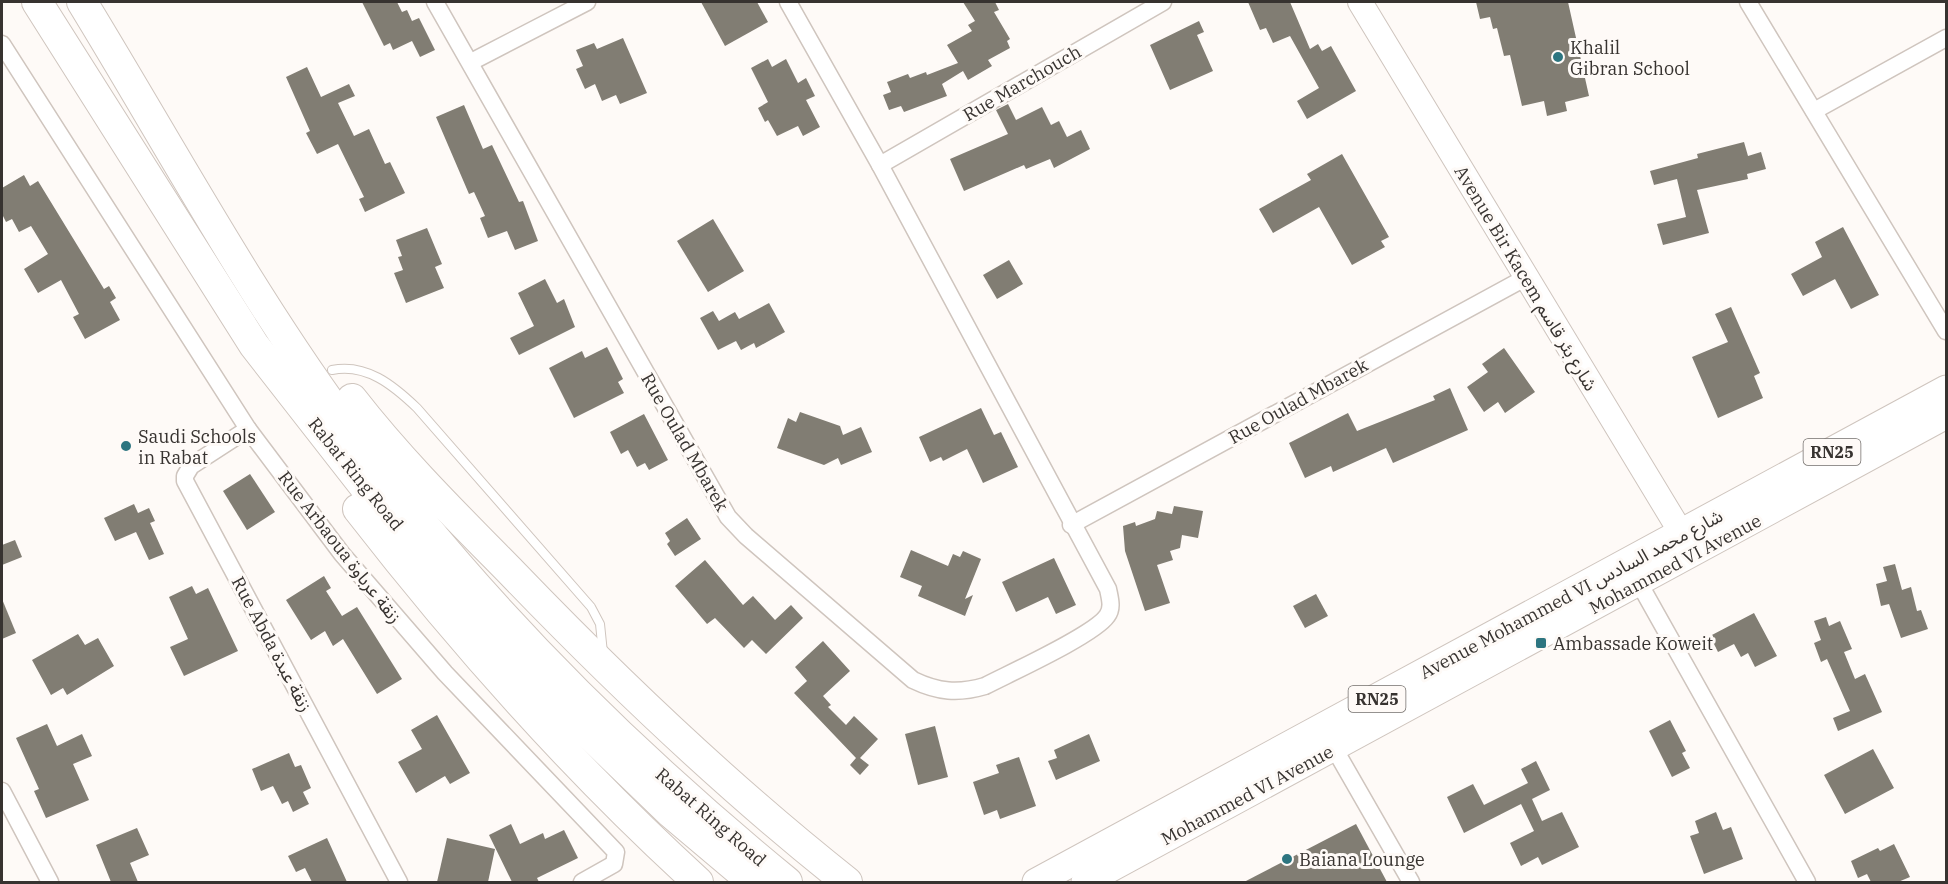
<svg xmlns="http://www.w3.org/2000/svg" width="1948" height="884" viewBox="0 0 1948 884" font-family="'IBM Plex Serif','Noto Sans Arabic',serif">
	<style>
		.building { fill: #817d73 }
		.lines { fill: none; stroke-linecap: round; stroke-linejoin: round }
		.lane-casing { stroke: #cfc5be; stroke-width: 10 }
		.street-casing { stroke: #cfc5be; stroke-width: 19 }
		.secondary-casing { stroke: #cfc5be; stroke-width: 26 }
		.primary-casing { stroke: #cfc5be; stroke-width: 29 }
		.highway-casing { stroke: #cfc5be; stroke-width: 32 }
		.lane { stroke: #fff; stroke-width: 8 }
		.street { stroke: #fff; stroke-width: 16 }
		.secondary { stroke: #fff; stroke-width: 24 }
		.primary { stroke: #fff; stroke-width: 27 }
		.highway { stroke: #fff; stroke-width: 30 }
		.poi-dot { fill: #2d7580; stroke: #fefaf7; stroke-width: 2 }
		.labels { text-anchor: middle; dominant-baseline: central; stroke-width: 6; stroke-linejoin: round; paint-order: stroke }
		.shield { fill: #fefaf7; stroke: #736f6c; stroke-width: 1.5 }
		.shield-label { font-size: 16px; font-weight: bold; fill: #373330 }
		.poi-label { font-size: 18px; fill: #373330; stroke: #fefaf7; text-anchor: start }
		.street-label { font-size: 18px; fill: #373330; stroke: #fefaf7 }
	</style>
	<rect width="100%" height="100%" fill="#fefaf7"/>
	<g class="building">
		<polygon points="362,2 397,2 402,12 407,10 412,21 419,18 435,50 420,57 412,41 393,50 390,43 384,46"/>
		<polygon points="701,2 757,2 768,22 725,46"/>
		<polygon points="963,2 995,2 999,10 994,12 1010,39 1007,41 1010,48 988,60 992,66 968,80 963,71 942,84 947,96 904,112 901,106 889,110 883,95 891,92 887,82 908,74 910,78 926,72 927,75 958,63 947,45 972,31 968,25 975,21"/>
		<polygon points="1248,2 1290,2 1310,49 1318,44 1322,51 1331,46 1356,91 1307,119 1297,101 1319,88 1290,36 1273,43 1266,28 1260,30"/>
		<polygon points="1476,2 1568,2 1589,96 1565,102 1567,111 1547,116 1544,101 1522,106 1510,55 1504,56 1497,28 1493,29 1490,17 1480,19"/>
		<polygon points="1199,21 1204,32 1197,35 1213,71 1170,90 1150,45"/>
		<polygon points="623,38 647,93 620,104 616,95 602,101 595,84 585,89 576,69 583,66 576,50 594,43 597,49"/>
		<polygon points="768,59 772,67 786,59 798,83 806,78 815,96 806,100 820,127 803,136 798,126 777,136 768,120 765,122 758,108 768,102 751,68"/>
		<polygon points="307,67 321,97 349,84 355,96 338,103 354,136 369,129 385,164 390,162 405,193 365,212 359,199 364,197 338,144 317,154 306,133 310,131 286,77"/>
		<polygon points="1008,104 1016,120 1042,107 1051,125 1059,121 1067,137 1081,130 1090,149 1054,168 1050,159 1026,169 1024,165 964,191 950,159 1008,134 996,110"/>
		<polygon points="464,105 483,149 492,145 519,202 523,201 538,241 515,250 507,231 488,238 480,218 485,216 474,192 469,194 436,117"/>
		<polygon points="1744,142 1748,156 1761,152 1766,169 1747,174 1748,179 1697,190 1709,233 1663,245 1657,224 1686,217 1677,179 1654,185 1650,171 1698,158 1697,154"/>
		<polygon points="1342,154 1389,237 1381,241 1385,247 1352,265 1319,207 1273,233 1259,209 1311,180 1307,174"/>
		<polygon points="24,175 30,186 38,181 104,289 109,286 116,298 110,302 120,320 85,339 73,317 79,314 61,280 38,293 24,269 48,254 31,226 19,232 12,219 6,222 2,214 2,188"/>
		<polygon points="713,219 744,271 708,292 677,241"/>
		<polygon points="1843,227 1879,295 1851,309 1835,279 1803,296 1791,274 1822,257 1815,242"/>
		<polygon points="427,228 442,264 435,267 444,288 406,303 394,273 403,270 398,257 402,256 396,240"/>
		<polygon points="1009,260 1023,284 997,299 983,275"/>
		<polygon points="545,279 557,303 564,299 575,327 519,355 510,338 534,326 518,293"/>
		<polygon points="769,303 785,332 756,348 754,343 741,350 736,341 718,350 700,318 713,311 719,321 735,312 739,319"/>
		<polygon points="1731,307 1760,373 1754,376 1763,398 1718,418 1692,357 1728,342 1715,314"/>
		<polygon points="607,347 623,379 618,382 624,393 574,418 549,368 582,351 585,358"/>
		<polygon points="1504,348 1535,392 1505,413 1498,402 1484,412 1467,387 1488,372 1482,364"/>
		<polygon points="1450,388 1468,430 1393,463 1386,448 1333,472 1331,466 1305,478 1289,443 1348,413 1357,431 1435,400 1433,396"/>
		<polygon points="981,408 994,435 1001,432 1018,467 983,483 967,449 943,461 941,457 930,462 919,437"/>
		<polygon points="800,412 840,426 843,435 861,427 872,452 841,465 838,458 824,465 777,448 788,418 796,422"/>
		<polygon points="644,414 668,460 649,470 645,463 637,467 628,450 621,454 610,432"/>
		<polygon points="250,474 275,512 247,530 223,491"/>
		<polygon points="134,504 138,513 149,508 155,521 150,523 164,554 149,560 136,532 115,541 104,518"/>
		<polygon points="1174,506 1203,511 1198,538 1182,535 1180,548 1170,551 1173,560 1157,565 1170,603 1145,611 1125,551 1123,526 1135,522 1136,526 1155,519 1157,511 1172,514"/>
		<polygon points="687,518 701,539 675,556 667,544 670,541 665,533"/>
		<polygon points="15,540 22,557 2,565 2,545"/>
		<polygon points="911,550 948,566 953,554 960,557 963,551 981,559 965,599 973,595 965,616 918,596 922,586 900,577"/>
		<polygon points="1054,558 1076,605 1056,614 1048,597 1016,612 1002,582"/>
		<polygon points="705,560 743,605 753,596 775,620 791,605 803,618 766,654 752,640 744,648 715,618 707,624 675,586"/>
		<polygon points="1895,564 1902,590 1911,587 1917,611 1921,610 1928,629 1901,638 1889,604 1881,606 1876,584 1887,581 1883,567"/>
		<polygon points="324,576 331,588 326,591 342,616 357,607 402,679 377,694 343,639 333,646 325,631 311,640 286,600"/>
		<polygon points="192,586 196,594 208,588 238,651 184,676 170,647 188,639 169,597"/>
		<polygon points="1316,594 1328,616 1305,628 1293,606"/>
		<polygon points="2,599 16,633 2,639"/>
		<polygon points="1754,613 1777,656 1755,667 1748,653 1741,657 1734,644 1718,652 1710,636"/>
		<polygon points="1826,617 1829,626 1840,621 1852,649 1844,652 1855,679 1865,674 1882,712 1838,731 1833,718 1850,711 1827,659 1821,662 1814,643 1821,640 1814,621"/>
		<polygon points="78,634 85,645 98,638 114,666 67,695 63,688 51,695 32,660"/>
		<polygon points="823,641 850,671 823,696 831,705 828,707 846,725 854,716 878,739 860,758 869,765 860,775 850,765 856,758 794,693 807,681 795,667"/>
		<polygon points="437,715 470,773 450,784 445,776 416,793 398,762 422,749 411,730"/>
		<polygon points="1670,720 1686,751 1682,753 1690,768 1672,777 1649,731"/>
		<polygon points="47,724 57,746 82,734 92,756 73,764 89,800 46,818 34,791 39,789 16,738"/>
		<polygon points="935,726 948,777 918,785 905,734"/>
		<polygon points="1089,734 1100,761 1056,780 1048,761 1057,758 1054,750"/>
		<polygon points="1873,749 1894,788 1845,814 1824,775"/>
		<polygon points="289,753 295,767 301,765 311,788 303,792 309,804 293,812 288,801 282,804 273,786 261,791 252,769"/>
		<polygon points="1019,757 1036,806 1000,819 997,810 984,815 973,782 999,773 996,765"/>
		<polygon points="1536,761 1550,790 1532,799 1542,821 1562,812 1579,847 1542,865 1538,857 1521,866 1510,843 1534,831 1521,804 1464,833 1447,797 1473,784 1484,805 1528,783 1521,769"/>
		<polygon points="1716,812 1723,830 1731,827 1743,859 1704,874 1690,836 1699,833 1695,821"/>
		<polygon points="511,824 520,844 543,833 545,839 564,830 578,858 537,878 539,882 512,882 489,835"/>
		<polygon points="1356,824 1387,882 1244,882"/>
		<polygon points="137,828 149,855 130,863 138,882 111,882 96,845"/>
		<polygon points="327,838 347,882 312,882 305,868 296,872 288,856"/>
		<polygon points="447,838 495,849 488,882 437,882"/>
		<polygon points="1894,844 1910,877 1898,882 1871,882 1867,874 1858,878 1851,861 1878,848 1880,851"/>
	</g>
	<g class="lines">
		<g class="lane-casing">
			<path id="lane" d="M332,370c34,-7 61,15 85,38l174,199 9,17 3,29"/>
		</g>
		<g class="street-casing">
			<g id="street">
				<path d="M435,2l293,515 18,19 167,144c25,12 45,14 72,6 25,-13 109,-51 122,-70 6,-8 3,-17 1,-27l-228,-424 -92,-163"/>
				<polyline points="1748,2 1946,331"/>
				<polyline points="2,44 248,429 342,554 445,673 616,852 614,864 582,882"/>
				<polyline points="471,62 587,2"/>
				<polyline points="1814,111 1946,38"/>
				<polyline points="880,165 1163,2"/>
				<polyline points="248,429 191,466 185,476 185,481 399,882"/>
				<polyline points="1071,525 1525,278"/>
				<polyline points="1639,583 1807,882"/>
				<polyline points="1334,748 1411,882"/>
				<polyline points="2,791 50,882"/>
			</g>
		</g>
		<g class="secondary-casing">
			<polyline id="secondary" points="1360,2 1691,549"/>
		</g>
		<g class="primary-casing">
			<g id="primary">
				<polyline points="1036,882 1946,389"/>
				<polyline points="1085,882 1946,415"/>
			</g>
		</g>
		<g class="highway-casing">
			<g id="highway">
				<polyline points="37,2 254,345 364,486 495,638 552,698 670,812 753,882"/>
				<path d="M82,2c85,139 163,284 259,416 126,174 281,329 446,464"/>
				<path d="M352,399c49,63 105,118 161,175 105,109 215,214 334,308"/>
				<path d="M358,509c104,134 215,259 340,373"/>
			</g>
		</g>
		<use href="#lane" class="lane"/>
		<use href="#street" class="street"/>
		<use href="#secondary" class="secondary"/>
		<use href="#primary" class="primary"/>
		<use href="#highway" class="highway"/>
	</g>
	<g class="poi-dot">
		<circle cx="1558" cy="57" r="6"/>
		<circle cx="126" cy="446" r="6"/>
		<rect x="1535" y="637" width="12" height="12" rx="3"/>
		<circle cx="1287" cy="859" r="6"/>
	</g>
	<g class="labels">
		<g class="shield">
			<rect x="1803.5" y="439" width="57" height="26" rx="4.5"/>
			<rect x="1348.5" y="686" width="57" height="26" rx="4.5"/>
		</g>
		<g class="shield-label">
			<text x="1832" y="452">RN25</text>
			<text x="1377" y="699">RN25</text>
		</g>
		<g class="poi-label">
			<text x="1570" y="47">Khalil<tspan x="1570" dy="21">Gibran School</tspan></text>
			<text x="138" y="436">Saudi Schools<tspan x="138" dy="21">in Rabat</tspan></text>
			<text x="1553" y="643">Ambassade Koweit</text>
			<text x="1299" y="859">Baiana Lounge</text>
		</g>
		<g class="street-label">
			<text transform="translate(1022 83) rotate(-30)">Rue Marchouch</text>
			<text transform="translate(1526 278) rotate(59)">Avenue Bir Kacem شارع بئر قاسم</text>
			<text transform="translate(1298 401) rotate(-29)">Rue Oulad Mbarek</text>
			<text transform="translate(685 442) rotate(60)">Rue Oulad Mbarek</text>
			<text transform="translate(356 474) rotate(51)">Rabat Ring Road</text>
			<text transform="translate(340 547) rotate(52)">Rue Arbaoua زنقة عرباوة</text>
			<text transform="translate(1675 564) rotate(-28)">Mohammed VI Avenue</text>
			<text transform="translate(1571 594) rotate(-28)">Avenue Mohammed VI شارع محمد السادس</text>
			<text transform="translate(272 644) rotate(62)">Rue Abda زنقة عبدة</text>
			<text transform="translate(1247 795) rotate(-28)">Mohammed VI Avenue</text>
			<text transform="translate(711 817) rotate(41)">Rabat Ring Road</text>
		</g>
	</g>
	<rect width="1948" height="884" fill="none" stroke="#373330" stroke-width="6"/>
</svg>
